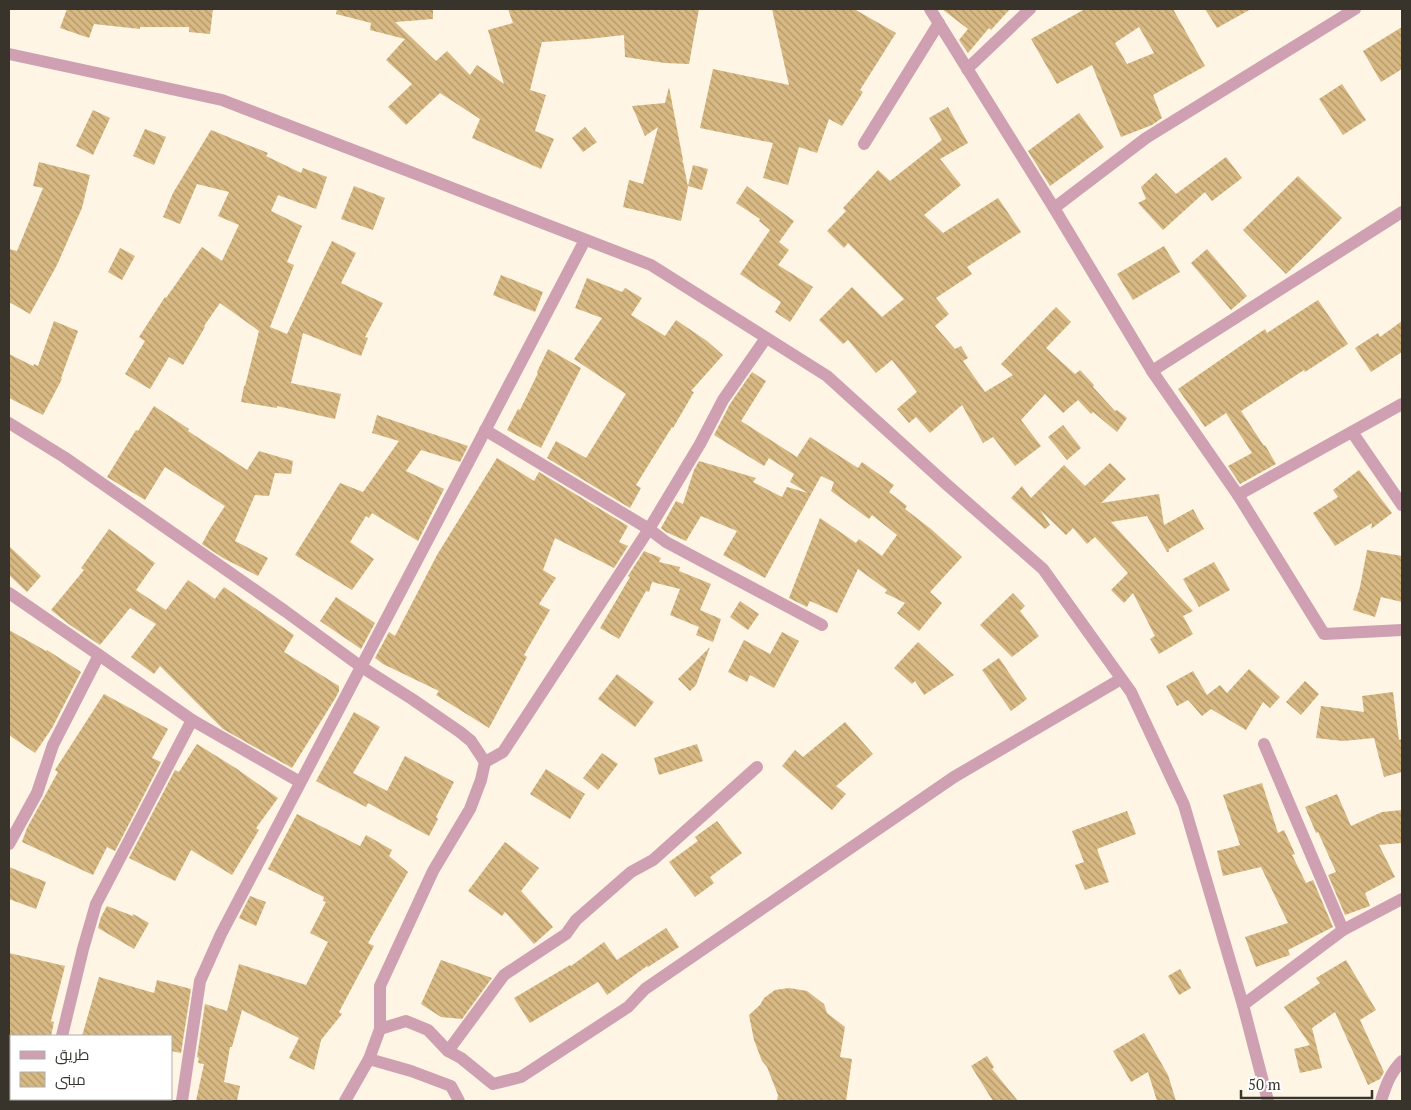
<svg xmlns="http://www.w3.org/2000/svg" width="1411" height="1110" viewBox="0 0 1411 1110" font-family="'PT Serif',Cairo,serif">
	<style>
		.building { fill: url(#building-back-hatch); fill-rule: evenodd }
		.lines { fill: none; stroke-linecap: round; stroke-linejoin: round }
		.minor { stroke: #cf9fb2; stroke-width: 12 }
	</style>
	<defs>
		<pattern id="building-back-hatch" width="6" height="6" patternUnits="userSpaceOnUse" patternTransform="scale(1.25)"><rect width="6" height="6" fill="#d8b983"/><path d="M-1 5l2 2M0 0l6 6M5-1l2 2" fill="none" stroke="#b0976b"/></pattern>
	</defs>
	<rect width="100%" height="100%" fill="#fef5e5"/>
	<g class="building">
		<polygon points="67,9 213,9 210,34 189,32 189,27 140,27 140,29 94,24 89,38 60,28"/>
		<polygon points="337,9 433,9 433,19 395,22 436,61 447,51 470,75 477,65 504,84 488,30 513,23 508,9 699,9 689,64 665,63 625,57 624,35 588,39 542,42 530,90 546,95 535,131 554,139 541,169 472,138 480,119 440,93 406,125 388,107 412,84 386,60 405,39 370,30 371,23 336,14"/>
		<polygon points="772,9 854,9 896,33 860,90 863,92 842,126 829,119 817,153 799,147 788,185 763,178 773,143 700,128 713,69 789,85"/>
		<polygon points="942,9 1010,9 991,30 989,28 968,53 959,40 968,29"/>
		<path d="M1085,9h88l32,57 -52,29 9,23 -10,7 -31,12 -29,-72 -35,19 -26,-45zM1139,27l15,26 -27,11 -12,-21z"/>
		<polygon points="1205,9 1251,9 1217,28"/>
		<polygon points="1402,27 1402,69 1381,82 1363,51"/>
		<polygon points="1342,84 1366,120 1343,135 1319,99"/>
		<polygon points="669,87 683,160 682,162 683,162 688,187 681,221 623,207 629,180 643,184 658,127 645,136 632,106 665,103"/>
		<polygon points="948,107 968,143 940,159 961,185 924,215 943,233 998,198 1021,232 967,267 972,274 936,298 949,314 935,326 955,349 961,346 968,358 963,361 985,392 1013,375 1001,364 1056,307 1071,322 1046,348 1075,374 1080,370 1094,385 1093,387 1115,411 1117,410 1127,418 1117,432 1093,412 1091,414 1078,400 1063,413 1045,394 1021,420 1041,446 1015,466 993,437 983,443 962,405 930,433 916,417 909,423 897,409 917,392 892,360 876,373 848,340 843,344 819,320 852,287 882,317 904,299 848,243 844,248 827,231 846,211 843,208 878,170 890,181 942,140 929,118"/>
		<polygon points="93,110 110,118 93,155 76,146"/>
		<polygon points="1079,113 1104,147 1050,186 1028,151"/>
		<polygon points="585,127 597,142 583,152 572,138"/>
		<polygon points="145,129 166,137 154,165 133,156"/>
		<polygon points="211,130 268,153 266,156 301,173 303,168 327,177 316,209 278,195 271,211 302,226 287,262 294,265 270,327 287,334 332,241 356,253 341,283 383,303 365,337 368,338 361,356 303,333 291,383 341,394 335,419 277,406 277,408 241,402 244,386 245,386 259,331 220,303 204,326 205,327 183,365 169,357 150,389 125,374 145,341 139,337 165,297 166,298 202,247 222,261 239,225 218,216 229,192 197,184 180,224 163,217 173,193"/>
		<polygon points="1226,157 1242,178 1212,201 1205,192 1163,230 1138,203 1146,199 1141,187 1156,173 1176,194"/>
		<polygon points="39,162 90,175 82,208 57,265 30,314 9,302 9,249 17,251 43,188 33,186"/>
		<polygon points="693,165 708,169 702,190 688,186"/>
		<polygon points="1298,176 1342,218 1312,249 1286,274 1243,230"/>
		<polygon points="354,186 385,198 373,230 341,219"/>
		<polygon points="747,186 794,221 779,242 789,250 778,265 813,287 790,322 775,312 781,302 740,274 770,230 759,221 760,219 736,203"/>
		<polygon points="1164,246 1180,272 1133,300 1117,274"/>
		<polygon points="120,248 135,256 122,280 108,272"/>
		<polygon points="1207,249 1247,296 1231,310 1191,263"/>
		<polygon points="501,275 543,292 535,312 493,295"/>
		<polygon points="587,278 622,292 625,288 642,298 631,315 665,336 676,320 707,341 723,355 691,391 694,392 673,428 672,427 636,485 641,488 630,508 547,458 556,441 586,458 626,394 574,359 602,318 575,308"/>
		<polygon points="1318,300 1348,344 1305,372 1304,370 1241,411 1264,446 1265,445 1276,464 1240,484 1228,466 1252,453 1226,413 1205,427 1178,389 1265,329 1267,333"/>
		<polygon points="54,321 78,331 61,378 62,379 43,415 9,398 9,354 33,366 34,364 38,366"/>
		<polygon points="1402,321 1402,352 1371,372 1355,348 1378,333 1380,337"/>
		<polygon points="548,349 581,368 541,448 507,430 518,409 520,410 538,373 537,372"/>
		<polygon points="752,372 766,381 741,421 797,457 810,437 858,468 862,462 894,485 889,492 907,506 905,509 931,529 962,557 930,592 942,603 919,631 897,613 905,603 885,593 887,590 858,569 837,613 810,601 807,607 789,598 820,518 856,543 859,539 882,556 897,535 872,515 869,519 831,491 834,482 821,476 765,578 723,555 737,531 701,516 686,541 666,532 661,528 676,501 683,504 694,470 699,461 756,478 753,482 782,497 787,487 808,493 790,482 794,474 769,458 764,466 714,435 730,404"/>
		<polygon points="154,406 189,429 188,431 247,470 259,451 293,461 291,474 275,473 269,496 255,495 235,541 268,558 258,576 223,558 202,544 210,529 225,506 165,467 145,500 107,477 136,430 138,431"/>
		<polygon points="377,415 468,446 460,462 421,450 406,471 444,489 418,541 372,513 369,518 366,516 350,542 374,559 352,590 295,555 340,483 363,492 399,441 372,433"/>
		<polygon points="1063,425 1081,448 1067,460 1048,437"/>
		<polygon points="497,458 534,481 539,472 628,526 619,542 628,546 614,568 555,538 543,570 556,578 539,604 550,610 524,655 527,657 489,728 436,695 439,691 383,664 375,658 389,632 395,636 437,555"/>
		<polygon points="1110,463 1126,479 1101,503 1159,494 1164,525 1193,509 1204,529 1169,549 1169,552 1167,552 1147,516 1111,522 1193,611 1183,616 1193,634 1159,654 1150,639 1155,636 1133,593 1124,603 1111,590 1128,573 1095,537 1087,544 1073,528 1066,535 1040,510 1050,525 1045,529 1011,498 1022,486 1031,498 1064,465 1085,486"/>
		<polygon points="1359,470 1392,513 1371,529 1372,523 1335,546 1313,513 1338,497 1333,490"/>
		<polygon points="109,529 155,563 136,590 166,610 188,580 215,599 224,587 294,635 284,652 339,686 339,691 336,697 292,768 223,729 160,666 154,674 131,657 156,624 130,608 100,645 70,625 51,610 84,570 81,568"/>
		<polygon points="9,546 41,576 27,592 9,575"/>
		<polygon points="1367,550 1402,556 1402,602 1381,597 1375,617 1353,610 1360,587"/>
		<polygon points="644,551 661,558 659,562 680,567 679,571 711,584 700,610 721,619 713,642 696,635 699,627 670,615 680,589 652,582 649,592 646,591 619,639 600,628 630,577 628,576"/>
		<polygon points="1214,562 1230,590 1199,607 1183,579"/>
		<polygon points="1013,593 1025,606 1020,611 1039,636 1012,657 980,625"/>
		<polygon points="336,597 375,623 361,649 320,621"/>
		<polygon points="740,601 759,614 748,630 730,617"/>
		<polygon points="9,630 46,651 47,650 81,672 52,728 35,753 9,735"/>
		<polygon points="782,632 799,641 774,688 750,675 747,682 728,672 744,640 770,654"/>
		<polygon points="918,642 954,675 924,695 915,681 912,684 894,668"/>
		<polygon points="710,647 696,685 690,691 678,679"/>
		<polygon points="999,658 1027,699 1011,711 982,670"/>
		<polygon points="1249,669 1280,697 1270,708 1263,702 1246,730 1211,709 1202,716 1188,700 1177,706 1166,686 1193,671 1207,695 1220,685 1227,693"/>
		<polygon points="617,674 654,702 635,727 598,699"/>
		<polygon points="1305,681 1319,694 1301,715 1286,702"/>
		<polygon points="1393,692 1399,740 1402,739 1402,772 1384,777 1374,738 1343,741 1316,738 1321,706 1364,712 1362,696"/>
		<polygon points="104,694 168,729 152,758 161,762 115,851 107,847 93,875 22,842 27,828 58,772 55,770"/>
		<polygon points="354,712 380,727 353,773 387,791 405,756 454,782 436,817 438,819 429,836 368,803 366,807 316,781"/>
		<polygon points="845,722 873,754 836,786 846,794 832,810 782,766 795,750 803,757"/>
		<polygon points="197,744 237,769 278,798 256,828 259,830 232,875 191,850 175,881 129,858 175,770 179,772"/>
		<polygon points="697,744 703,761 659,775 654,758"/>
		<polygon points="602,753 618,764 598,790 583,778"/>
		<polygon points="546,769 585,794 570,819 530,794"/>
		<polygon points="1262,783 1278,833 1284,830 1295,854 1292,855 1306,883 1313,880 1333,927 1288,950 1290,955 1256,967 1245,937 1288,923 1261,867 1223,876 1217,851 1240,845 1223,795"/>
		<polygon points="1337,794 1351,826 1382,812 1402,810 1402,843 1379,845 1395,877 1365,893 1370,906 1345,915 1328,875 1336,872 1318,832 1316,833 1305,807"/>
		<polygon points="1127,811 1136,834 1097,849 1109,882 1085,890 1075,865 1084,862 1072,831"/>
		<polygon points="297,814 360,846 366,835 392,850 389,856 408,872 368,943 374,946 339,1012 342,1014 321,1040 314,1070 289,1058 299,1038 242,1010 232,1047 230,1047 224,1082 240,1086 237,1101 196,1101 204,1064 198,1063 199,1058 197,1057 205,1004 227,1011 239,964 306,985 328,942 310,933 326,902 323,901 324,897 268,869"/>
		<polygon points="717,821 742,853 710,877 714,883 695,897 669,862 698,841 695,837"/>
		<polygon points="505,842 539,868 521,891 553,927 534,944 505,912 502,916 468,891"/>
		<polygon points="9,867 46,882 36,909 9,899"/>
		<polygon points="250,896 266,902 256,926 239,918"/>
		<polygon points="107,906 133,916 133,914 149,923 134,949 98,928 101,917"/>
		<polygon points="666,928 679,947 648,967 647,966 607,995 598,982 530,1023 514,998 570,965 571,966 604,942 617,960"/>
		<polygon points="9,953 65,966 51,1021 54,1022 51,1036 9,1036"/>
		<polygon points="441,960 492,978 462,1019 441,1017 421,1004"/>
		<polygon points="1346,960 1376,1010 1360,1020 1384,1072 1380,1079 1368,1085 1335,1012 1312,1028 1322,1068 1300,1073 1294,1049 1310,1045 1284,1007 1320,983 1316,978"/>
		<polygon points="1180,969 1191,988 1179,995 1168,976"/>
		<polygon points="99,977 154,993 157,980 191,989 181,1053 171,1051 171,1036 82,1036"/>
		<polygon points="789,988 807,991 824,1004 827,1013 845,1027 840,1057 852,1059 846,1101 777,1101 778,1095 767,1067 762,1061 754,1040 749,1015 760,1005 764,998 775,990"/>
		<polygon points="1144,1033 1168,1075 1176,1101 1157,1101 1148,1072 1131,1082 1113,1051"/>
		<polygon points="987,1056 994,1067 992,1069 1018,1101 993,1101 971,1066"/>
	</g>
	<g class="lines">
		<g class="minor">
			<polyline points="930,9 1054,208 1152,371 1238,495 1324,634 1402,630"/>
			<polyline points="9,54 222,100 429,179 651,265 827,376 945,483 1043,569 1131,692 1184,805 1243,1005 1268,1101"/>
			<polyline points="967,69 1030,9"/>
			<polyline points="864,144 939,23"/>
			<polyline points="1054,208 1146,138 1355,9"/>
			<polyline points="1152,371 1402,212"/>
			<polyline points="9,423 64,457 285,611 360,666 412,699 460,732 471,741 485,762 481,780 470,809 433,871 380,986 380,1029 369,1059 345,1101"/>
			<polyline points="485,430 649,529 666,542 822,625"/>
			<polyline points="1352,432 1402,505"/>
			<polyline points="1238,495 1402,404"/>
			<polyline points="9,593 99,655 192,720 300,782"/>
			<polyline points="1264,744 1343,930"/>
			<polyline points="485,762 503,752 649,529 700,444 723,400 766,338"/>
			<polyline points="9,844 37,793 53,745 99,655"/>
			<polyline points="1243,1005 1343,930 1402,899"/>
			<polyline points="380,1029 406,1021 428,1030 448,1051 461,1058 493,1084 521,1077 628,1007 645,989 954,777 1121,679"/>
			<polyline points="62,1036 83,949 96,904 192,720"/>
			<polyline points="448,1051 504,975 566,934 576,920 631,872 653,860 757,767"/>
			<polyline points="369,1059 411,1071 451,1086 459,1101"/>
			<polyline points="46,1101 47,1099"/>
			<polyline points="182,1101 200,981 221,934 585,240"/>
			<path d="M1381,1101c5,-16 9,-28 21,-40"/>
		</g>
	</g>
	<rect width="1411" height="1110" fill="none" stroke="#38342c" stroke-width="20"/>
	<rect x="10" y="1035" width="162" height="65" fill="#ffffff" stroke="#afaeab"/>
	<rect x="20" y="1051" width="25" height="8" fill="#cf9fb2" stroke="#afaeab"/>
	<text x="55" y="1060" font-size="15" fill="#38342c">طريق</text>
	<rect x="20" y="1072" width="25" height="15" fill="url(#building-back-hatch)" stroke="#afaeab"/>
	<text x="55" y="1085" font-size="15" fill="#38342c">مبنى</text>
	<path d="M1241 1090v8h131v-8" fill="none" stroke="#38342c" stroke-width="2.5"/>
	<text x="1248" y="1090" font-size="15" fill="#38342c" stroke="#ffffff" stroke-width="4" paint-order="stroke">50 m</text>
</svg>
